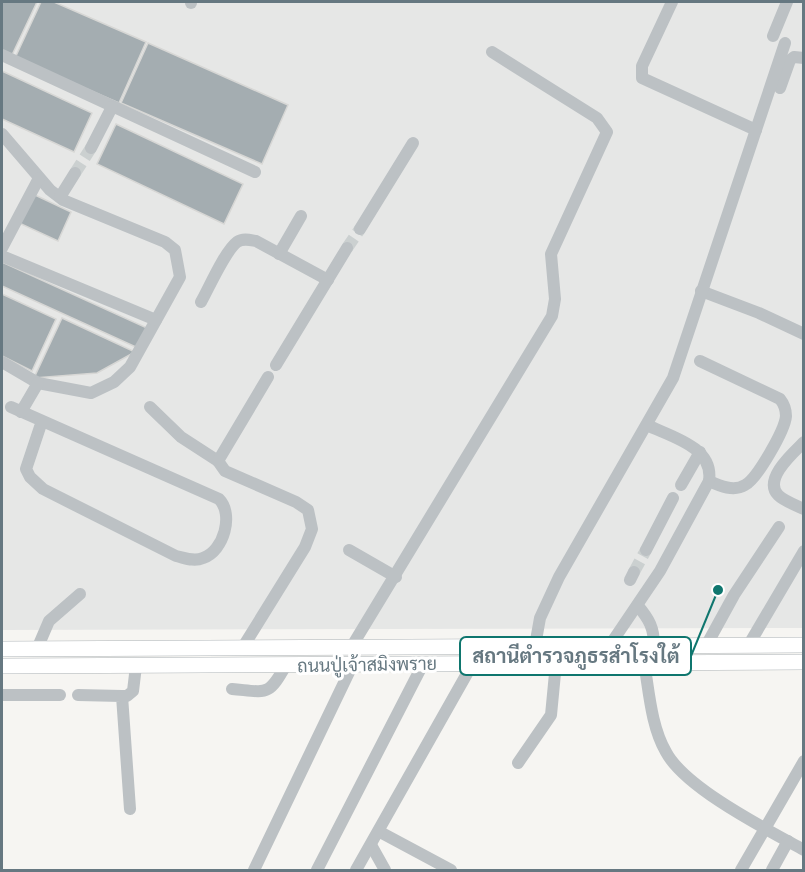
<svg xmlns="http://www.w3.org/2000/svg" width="805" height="872" viewBox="0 0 805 872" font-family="Karla,Sarabun,sans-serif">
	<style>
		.built { fill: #e6e7e6 }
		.building { fill: #a4adb1; stroke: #d7d7d5; stroke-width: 1.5 }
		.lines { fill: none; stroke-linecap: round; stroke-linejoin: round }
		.minor-tunnel { stroke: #cbd0d0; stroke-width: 12; stroke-dasharray: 12 6; stroke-linecap: butt }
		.major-casing { stroke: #aeb4b7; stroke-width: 16 }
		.minor { stroke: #bcc1c4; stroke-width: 12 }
		.major { stroke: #fff; stroke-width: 15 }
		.labels { text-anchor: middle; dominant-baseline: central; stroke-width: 6; stroke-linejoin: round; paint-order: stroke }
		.street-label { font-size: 18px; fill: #667881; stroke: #fff }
		.leader { fill: none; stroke: #0f766e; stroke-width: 2 }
		.callout-dot { fill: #0f766e; stroke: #fff; stroke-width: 2 }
		.callout { fill: #fff; stroke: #0f766e; stroke-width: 2 }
		.callout-label { font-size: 20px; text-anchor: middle; font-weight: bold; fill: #667881 }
	</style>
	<rect width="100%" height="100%" fill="#f6f5f2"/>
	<polygon class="built" points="2,2 803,2 803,628 2,630"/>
	<g class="building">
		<polygon points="2,2 37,2 12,55 2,50"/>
		<polygon points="41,2 54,2 146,42 119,103 15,58"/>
		<polygon points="148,43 288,105 262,164 121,103"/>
		<polygon points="2,71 92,113 74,152 2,119"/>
		<polygon points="116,124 243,184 224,224 97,164"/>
		<polygon points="33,194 71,212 58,241 19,223"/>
		<polygon points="2,262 147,328 138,348 2,286"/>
		<polygon points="2,294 56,319 32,371 2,356"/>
		<polygon points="62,318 135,352 97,373 34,378"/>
	</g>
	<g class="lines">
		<g class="minor-tunnel">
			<polyline points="75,173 91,148"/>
			<polyline points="347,248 360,229"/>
			<polyline points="634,572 646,550"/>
		</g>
		<g class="major-casing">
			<g id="major">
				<polyline points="2,649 804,645"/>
				<polyline points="2,666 804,662"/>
			</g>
		</g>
		<g class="minor">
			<polyline points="672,2 642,66 642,78 756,130"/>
			<polyline points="191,3 191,2"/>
			<polyline points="773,36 787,2"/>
			<polyline points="2,55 255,172"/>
			<polyline points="780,88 790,60 794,57 804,58"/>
			<polyline points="2,134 50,190 63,200 165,242 175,250 180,277 130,367 114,382 91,393 38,383 2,362"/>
			<polyline points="91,148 112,107"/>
			<polyline points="60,197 75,173"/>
			<polyline points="360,229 413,143"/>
			<polyline points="2,248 39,178"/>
			<polyline points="279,254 301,216"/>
			<polyline points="2,256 156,320"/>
			<polyline points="701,291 759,313 804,334"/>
			<path d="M201,302c8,-14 24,-51 36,-60 6,-4 13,-2 19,-1l72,39"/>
			<path d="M700,361l80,38c4,5 6,10 6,17 -1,14 -29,63 -41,69 -11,7 -25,1 -36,-4"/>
			<polyline points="276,365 347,248"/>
			<path d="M11,407l208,92c15,15 5,52 -16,59 -9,4 -18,0 -27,-2l-133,-67 -13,-12 -4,-8 16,-48"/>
			<polyline points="150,407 181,437 218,461"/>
			<polyline points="21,412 38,383"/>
			<path d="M804,442c-11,11 -41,37 -26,53 6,6 17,10 26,14"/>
			<polyline points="681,485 700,452"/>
			<polyline points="349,550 396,577"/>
			<polyline points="646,550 673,498"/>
			<polyline points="630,580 634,572"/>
			<path d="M638,606c11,13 16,22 16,39"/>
			<path d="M610,645l50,-74 49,-90c5,-34 -37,-44 -62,-56"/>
			<polyline points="352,646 552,316 555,299 551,254 607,132 597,118 492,52"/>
			<polyline points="535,646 540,618 559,577 673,378 785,43"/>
			<polyline points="706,646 734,595 779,527"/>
			<polyline points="748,646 804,551"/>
			<polyline points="243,647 305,547 312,529 308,510 296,502 225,471 218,461 268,377"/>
			<polyline points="37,649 49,621 80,594"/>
			<path d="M644,662c5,29 7,64 22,90 19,36 100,77 138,98"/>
			<path d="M232,689c35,3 36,8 54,-24"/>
			<polyline points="2,695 60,695"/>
			<polyline points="78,695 122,696 130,809"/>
			<polyline points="122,696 127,696 133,691 136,666"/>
			<polyline points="518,763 551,715 556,663"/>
			<polyline points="380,832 451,870"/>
			<polyline points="371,845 385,870"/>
			<polyline points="254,870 353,664"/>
			<polyline points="317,870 423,664"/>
			<polyline points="356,870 473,663"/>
			<polyline points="741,870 804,761"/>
			<polyline points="772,870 788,841"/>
		</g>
		<use href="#major" class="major"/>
	</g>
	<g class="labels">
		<g class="street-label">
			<text transform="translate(367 665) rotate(-1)">ถนนปู่เจ้าสมิงพราย</text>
		</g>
	</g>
	<path class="leader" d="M718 590L691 656"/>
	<circle class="callout-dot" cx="718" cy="590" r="6"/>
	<rect class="callout" x="460" y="637" width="231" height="38" rx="6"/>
	<g class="callout-label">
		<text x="576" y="663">สถานีตำรวจภูธรสำโรงใต้</text>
	</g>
	<rect width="805" height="872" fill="none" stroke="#667881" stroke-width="6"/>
</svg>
